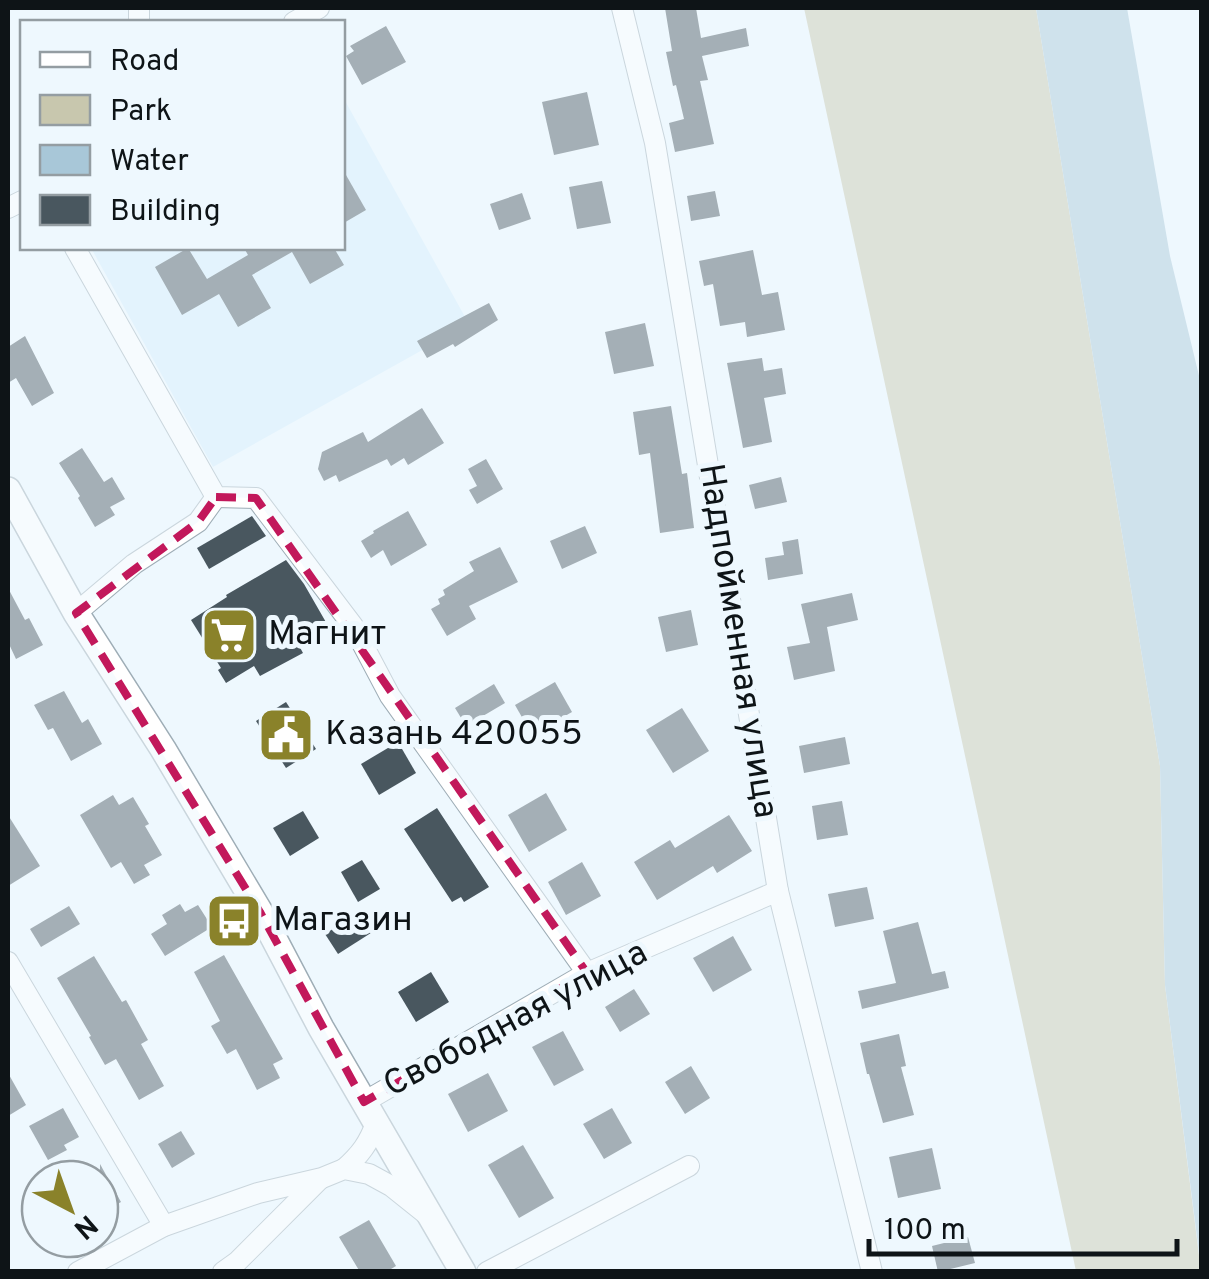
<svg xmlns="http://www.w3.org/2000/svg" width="1209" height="1279" viewBox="0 0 1209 1279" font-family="Overpass,sans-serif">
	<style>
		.built { fill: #d6eefc }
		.green { fill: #c8c7ae }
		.water { fill: #a8c7d8 }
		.building { fill: #49575f }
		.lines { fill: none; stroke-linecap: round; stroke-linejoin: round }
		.minor-casing { stroke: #9eadb6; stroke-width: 22 }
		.tertiary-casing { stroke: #9eadb6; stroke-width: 28 }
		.minor { stroke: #fff; stroke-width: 20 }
		.tertiary { stroke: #fff; stroke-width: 25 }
		.marked { fill: none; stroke: #c2185b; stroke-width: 8; stroke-dasharray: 20 12; stroke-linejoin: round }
		.labels { text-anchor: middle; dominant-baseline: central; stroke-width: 10; stroke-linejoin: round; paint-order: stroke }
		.poi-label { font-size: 35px; fill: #0e1417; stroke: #eef8fe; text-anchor: start }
		.street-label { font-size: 35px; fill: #0e1417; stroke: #eef8fe }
	</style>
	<rect width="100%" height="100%" fill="#eef8fe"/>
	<polygon class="built" points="343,97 469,324 213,467 91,248 342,248"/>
	<polygon class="green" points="804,8 1036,8 1160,766 1165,985 1201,1271 1076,1271"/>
	<polygon class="water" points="1036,8 1127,8 1170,256 1201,384 1201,1269 1165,985 1160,766"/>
	<g class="building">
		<polygon points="665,8 696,8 701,38 746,28 749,46 702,56 708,80 700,81 714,144 675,152 669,123 684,119 676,85 673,86 666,52 672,51"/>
		<polygon points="386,26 406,62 362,85 346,56 354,51 350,46"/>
		<polygon points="587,92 599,145 554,155 542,102"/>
		<polygon points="342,168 366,210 342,224"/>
		<polygon points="602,181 611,223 577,229 569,187"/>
		<polygon points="715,191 720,216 691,221 687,196"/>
		<polygon points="522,193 531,219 499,230 490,204"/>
		<polygon points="188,248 207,279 248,255 244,248 334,248 344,265 310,284 292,252 252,275 271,308 238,327 219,294 182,315 155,267"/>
		<polygon points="753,250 762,295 778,292 785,330 747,337 745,322 720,326 713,284 704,286 699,261"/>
		<polygon points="489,303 498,320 455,347 453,344 427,358 417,341"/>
		<polygon points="645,323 654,366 614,374 605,332"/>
		<polygon points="25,336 54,393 32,406 16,378 8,383 8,347"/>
		<polygon points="762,358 764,371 782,368 786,394 764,398 772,442 743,448 727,363"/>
		<polygon points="671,406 682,474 687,473 694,528 660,533 650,453 639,455 633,412"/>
		<polygon points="422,408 444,443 408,465 404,458 391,466 387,459 339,482 336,475 324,481 318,469 322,452 363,432 368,442"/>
		<polygon points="82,448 104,482 112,477 125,499 110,507 115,515 95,527 78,498 80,496 59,463"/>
		<polygon points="486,459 503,489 477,504 469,490 477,486 468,469"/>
		<polygon points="781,477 787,502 755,509 749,485"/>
		<polygon points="408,511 427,545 391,566 383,550 371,558 361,541 374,533 373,531"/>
		<polygon points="252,516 266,536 209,569 197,548"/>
		<polygon points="585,526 597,553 562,569 550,541"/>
		<polygon points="798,539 803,574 768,580 765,558 784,555 782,542"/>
		<polygon points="500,547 518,582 469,606 476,619 447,636 431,609 440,604 438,599 445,595 443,590 474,571 469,562"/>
		<polygon points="286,560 304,584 327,624 297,642 303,653 260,676 254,666 226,683 218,670 221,668 191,620 227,597 226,595"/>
		<polygon points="8,588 25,620 29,618 43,645 16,659 8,642"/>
		<polygon points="852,593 858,620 827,627 835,671 794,680 787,647 810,643 801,604"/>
		<polygon points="691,610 698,645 666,652 658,617"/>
		<polygon points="555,682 572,712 532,735 515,705"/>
		<polygon points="494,684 505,703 466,726 455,708"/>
		<polygon points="64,691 82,723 88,719 102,744 71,761 53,728 48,730 34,705"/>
		<polygon points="286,702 316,749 286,768 256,721"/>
		<polygon points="682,708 709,751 673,773 646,730"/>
		<polygon points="845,737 850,764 804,773 799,746"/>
		<polygon points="398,742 416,773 379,795 361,764"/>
		<polygon points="546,793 567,830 529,852 508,815"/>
		<polygon points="113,795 119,805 133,797 149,824 145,826 162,855 144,865 150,875 134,884 121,862 111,868 80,815"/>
		<polygon points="842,801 848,835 817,840 812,806"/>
		<polygon points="437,808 489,887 464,902 461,897 452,902 404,829"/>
		<polygon points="303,811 319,838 290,856 273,828"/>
		<polygon points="8,815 40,866 8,886"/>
		<polygon points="729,815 752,851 717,873 713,866 657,900 634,862 670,840 675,848"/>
		<polygon points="362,860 380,889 358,902 341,872"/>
		<polygon points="582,862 601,896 566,915 548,882"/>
		<polygon points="867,887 874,919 835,927 828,894"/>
		<polygon points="180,904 185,912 198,905 212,927 165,956 151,934 167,924 162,915"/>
		<polygon points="69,906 80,924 41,947 30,929"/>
		<polygon points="361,911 374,931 338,954 325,934"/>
		<polygon points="918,922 932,974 945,971 949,988 862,1009 858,991 896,983 883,931"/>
		<polygon points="733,936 752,970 713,992 693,958"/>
		<polygon points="224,955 283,1059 273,1064 280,1078 257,1090 236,1049 227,1054 211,1026 220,1021 194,972"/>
		<polygon points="94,956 122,1002 126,1000 148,1040 141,1044 164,1086 139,1100 116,1059 105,1065 89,1037 91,1036 57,978"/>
		<polygon points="431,972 449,1002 416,1022 398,992"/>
		<polygon points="634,989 650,1014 620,1032 605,1007"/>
		<polygon points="563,1031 584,1070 554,1086 532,1047"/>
		<polygon points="899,1034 906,1066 901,1067 914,1115 883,1123 869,1074 867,1074 860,1043"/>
		<polygon points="691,1066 710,1098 685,1114 665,1082"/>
		<polygon points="8,1073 26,1105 8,1116"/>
		<polygon points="488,1073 508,1111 468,1132 448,1094"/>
		<polygon points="63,1108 79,1137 64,1145 67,1150 48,1160 29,1126"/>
		<polygon points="612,1108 632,1143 604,1159 583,1124"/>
		<polygon points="181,1131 195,1154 172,1168 158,1144"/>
		<polygon points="523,1145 554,1198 519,1218 488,1165"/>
		<polygon points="932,1148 941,1189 898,1198 889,1157"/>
		<polygon points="100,1164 121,1202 100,1214"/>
		<polygon points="369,1220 396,1266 386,1272 360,1272 339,1237"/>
		<polygon points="968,1237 975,1263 938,1272 932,1246"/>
	</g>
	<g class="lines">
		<g class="minor-casing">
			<g id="minor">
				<polyline points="622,8 655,143 778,891 872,1272"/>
				<polyline points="139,22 139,8"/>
				<polyline points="294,22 319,8"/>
				<polyline points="8,208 22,201"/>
				<polyline points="75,248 216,497 256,498 353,626 390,696 587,973"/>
				<polyline points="76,613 134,564 198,522 216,497"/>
				<polyline points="8,962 164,1226"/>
				<polyline points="364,1102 587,973 778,891"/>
				<path d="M344,1169c16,-14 25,-26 32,-46"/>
				<polyline points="78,1272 164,1226 258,1193 322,1178 344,1169 369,1174 391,1186 426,1214"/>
				<polyline points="223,1272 237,1262 320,1179"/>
				<polyline points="487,1272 689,1166"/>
			</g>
		</g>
		<g class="tertiary-casing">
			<polyline id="tertiary" points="8,490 76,613 163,749 260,912 321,1028 463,1272"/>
		</g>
		<use href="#minor" class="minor"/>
		<use href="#tertiary" class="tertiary"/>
	</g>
	<path d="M0 0H1209V1279H0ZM216,497l40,1 331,475 -223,129 -104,-190 -184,-299 122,-91z" fill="#eef8fe" fill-opacity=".55" fill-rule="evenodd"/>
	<path class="marked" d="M216,497l40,1 331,475 -223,129 -104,-190 -184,-299 122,-91z"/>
	<defs>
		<g id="supermarket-square" transform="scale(2.875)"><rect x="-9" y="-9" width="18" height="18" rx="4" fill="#8a822a" stroke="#eef8fe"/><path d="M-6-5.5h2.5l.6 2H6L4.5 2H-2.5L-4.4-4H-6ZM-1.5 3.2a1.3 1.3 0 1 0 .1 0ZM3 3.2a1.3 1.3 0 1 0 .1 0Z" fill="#fff"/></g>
		<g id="civic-square" transform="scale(2.875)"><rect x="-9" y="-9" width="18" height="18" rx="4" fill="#8a822a" stroke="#eef8fe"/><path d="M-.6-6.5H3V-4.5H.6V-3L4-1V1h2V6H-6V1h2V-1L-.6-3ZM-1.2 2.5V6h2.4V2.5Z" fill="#fff"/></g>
		<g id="bus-square" transform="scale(2.875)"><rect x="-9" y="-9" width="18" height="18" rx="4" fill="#8a822a" stroke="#eef8fe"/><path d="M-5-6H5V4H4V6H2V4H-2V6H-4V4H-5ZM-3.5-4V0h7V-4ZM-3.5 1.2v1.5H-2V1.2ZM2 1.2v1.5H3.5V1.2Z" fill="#fff"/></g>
	</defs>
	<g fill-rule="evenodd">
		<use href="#supermarket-square" x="229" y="635"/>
		<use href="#civic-square" x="286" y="735"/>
		<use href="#bus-square" x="234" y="921"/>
	</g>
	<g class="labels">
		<g class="poi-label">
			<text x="268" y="635">Магнит</text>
			<text x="325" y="735">Казань 420055</text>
			<text x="273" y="921">Магазин</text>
		</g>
		<g class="street-label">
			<text transform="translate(737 641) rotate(81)">Надпойменная улица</text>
			<text transform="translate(516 1020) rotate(-28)">Свободная улица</text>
		</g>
	</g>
	<rect width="1209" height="1279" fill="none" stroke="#0e1417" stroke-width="20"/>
	<rect x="20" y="20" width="325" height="230" fill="#eef8fe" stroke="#949da2" stroke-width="2.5"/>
	<rect x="40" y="52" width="50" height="15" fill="#ffffff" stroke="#949da2" stroke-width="2.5"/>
	<text x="110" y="70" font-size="30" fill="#0e1417">Road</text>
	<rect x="40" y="95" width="50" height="30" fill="#c8c7ae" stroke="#949da2" stroke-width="2.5"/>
	<text x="110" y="120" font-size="30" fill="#0e1417">Park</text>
	<rect x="40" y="145" width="50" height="30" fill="#a8c7d8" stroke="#949da2" stroke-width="2.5"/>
	<text x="110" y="170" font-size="30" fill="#0e1417">Water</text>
	<rect x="40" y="195" width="50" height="30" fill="#49575f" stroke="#949da2" stroke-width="2.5"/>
	<text x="110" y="220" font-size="30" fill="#0e1417">Building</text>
	<g transform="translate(70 1209) rotate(139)"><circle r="48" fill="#eef8fe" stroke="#949da2" stroke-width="2.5"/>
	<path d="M0-8L18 38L0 25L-18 38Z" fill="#8a822a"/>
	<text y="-15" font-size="28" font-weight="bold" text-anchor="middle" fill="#0e1417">N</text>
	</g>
	<path d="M869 1239v15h308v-15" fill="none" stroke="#0e1417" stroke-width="5"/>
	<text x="884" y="1239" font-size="30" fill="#0e1417" stroke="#eef8fe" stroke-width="8" paint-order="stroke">100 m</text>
</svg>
